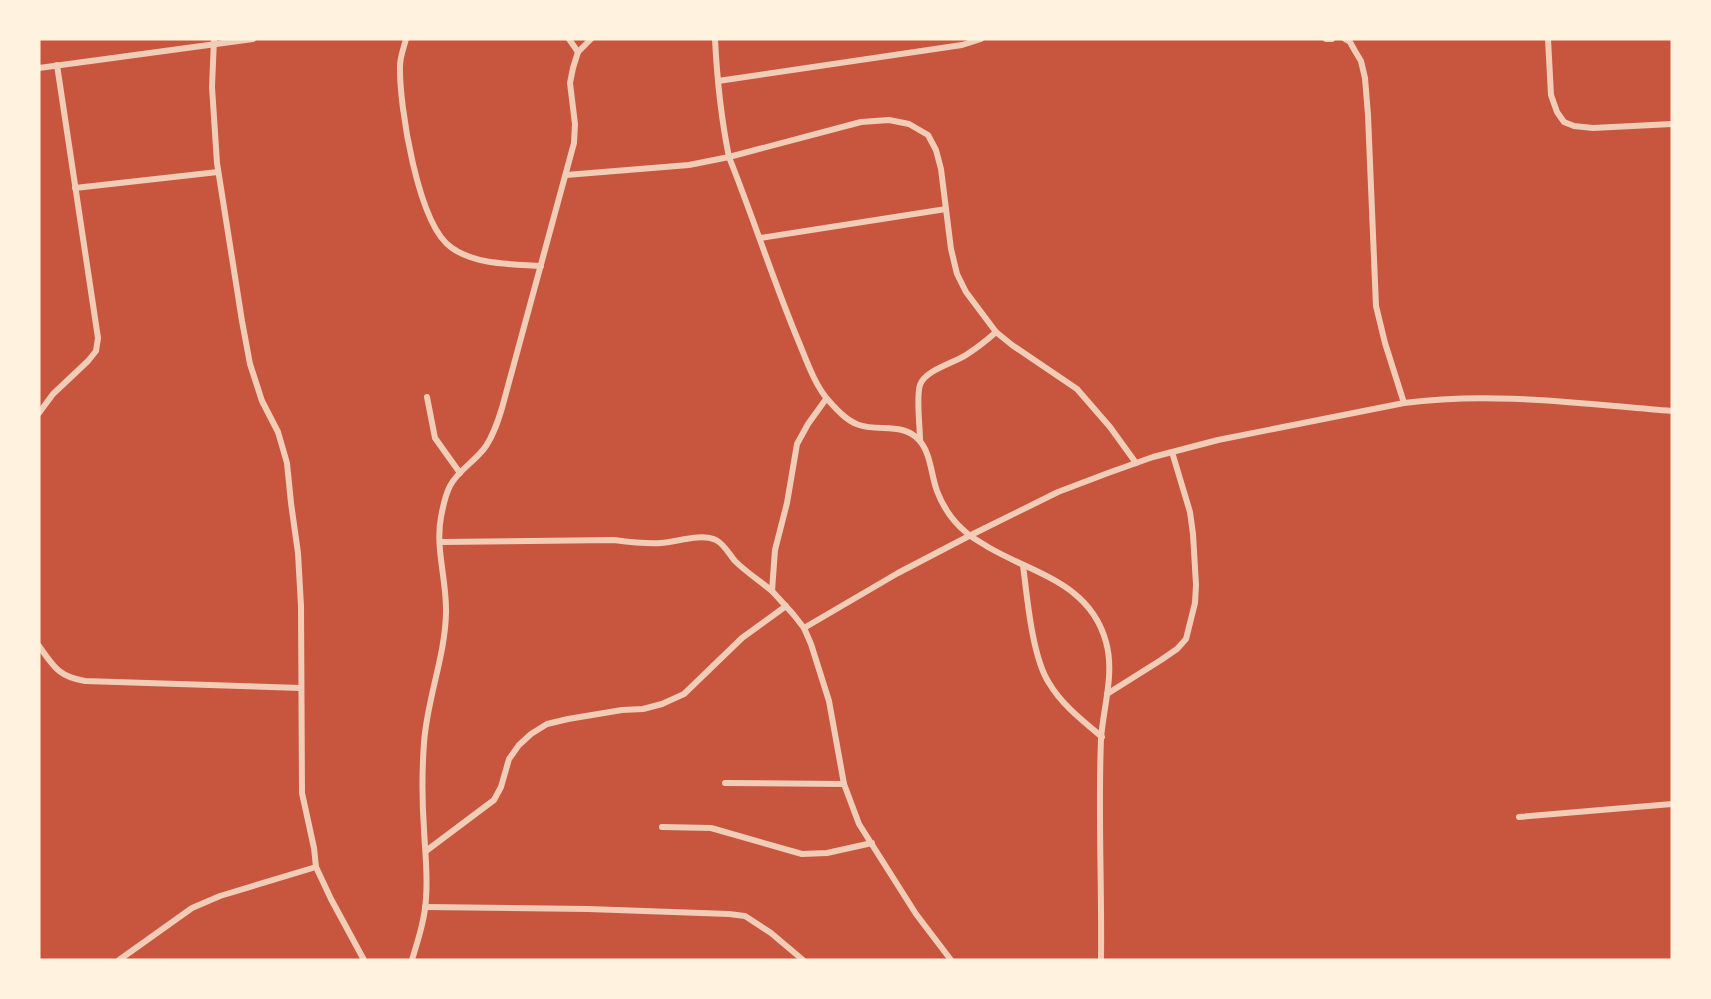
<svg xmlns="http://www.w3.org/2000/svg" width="1711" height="999" viewBox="0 0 1711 999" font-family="'Libre Baskerville',serif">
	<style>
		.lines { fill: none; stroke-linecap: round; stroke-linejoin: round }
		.minor { stroke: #f1ccb7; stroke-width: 6 }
	</style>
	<rect width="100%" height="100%" fill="#c8553d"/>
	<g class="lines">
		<g class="minor">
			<polyline points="214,39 212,87 217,163 242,321 250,364 262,401 278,432 287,463 291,503 298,553 301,606 302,793 314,848 316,867 331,899 364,960"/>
			<path d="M406,39c-2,8 -6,18 -6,27 -1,39 18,160 52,182 24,17 60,16 89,18"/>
			<polyline points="569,39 578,52"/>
			<path d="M715,39c2,39 6,79 14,118 24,60 44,123 69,183 8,19 17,46 31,61 8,9 18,20 30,24 20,7 44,-3 60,15 12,13 12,35 18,51 6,16 17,32 31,43 6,5 14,9 20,13 46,27 102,36 118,95 9,32 -3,66 -5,97 -3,74 1,147 0,221"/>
			<polyline points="1326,39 1332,39"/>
			<polyline points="1345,39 1350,42 1355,51 1361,61 1365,78 1368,115 1376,306 1385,343 1404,403"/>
			<polyline points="1548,39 1551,95 1557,112 1564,122 1574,126 1593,128 1672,124"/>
			<polyline points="39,68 253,39"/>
			<polyline points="718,81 962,45 981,39"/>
			<polyline points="566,175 689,165 729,157 861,122 889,120 909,124 928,135 936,150 941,169 951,249 957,274 966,292 996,332 1012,345 1077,389 1110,427 1136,463"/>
			<polyline points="75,188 218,172"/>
			<polyline points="760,238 946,209"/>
			<polyline points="427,397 435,438 460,473"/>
			<polyline points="826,399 808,424 797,444 787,503 775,550 772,591 793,614 804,628 811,644 829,701 844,784 859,824 916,914 951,960"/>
			<polyline points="39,413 53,394 88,361 96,351 98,338 57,65"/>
			<path d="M920,440c0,-14 -4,-43 0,-55 5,-15 34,-22 46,-30 11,-7 20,-14 30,-23"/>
			<path d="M440,542l174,-2c15,2 31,4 47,3 16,-1 39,-10 55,-3 9,5 13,14 19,21 11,11 25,20 37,30"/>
			<path d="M1023,565c4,31 9,92 26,118 13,22 34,38 53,54"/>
			<path d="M804,628l94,-55 71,-37 89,-44 50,-19 45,-16 65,-17 186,-37c89,-12 179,1 268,8"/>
			<path d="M39,646c15,21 20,31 46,35l216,7"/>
			<polyline points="1107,694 1161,660 1177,649 1186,639 1195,603 1196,585 1193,534 1190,512 1172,452"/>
			<polyline points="725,783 844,784"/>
			<polyline points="1519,817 1672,804"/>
			<polyline points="662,827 711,828 802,854 827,853 872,843"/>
			<polyline points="426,851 494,800 501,787 509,759 519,745 531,734 547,724 568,719 622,710 643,709 662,704 684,694 742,638 786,606"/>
			<polyline points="425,907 588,909 729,914 745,916 771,933 803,960"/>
			<polyline points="119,960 192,908 220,896 316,867"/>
			<path d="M412,960c6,-20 13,-41 14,-62 2,-23 -1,-46 -2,-69 -2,-28 -2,-58 0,-86 3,-44 21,-86 22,-130 1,-32 -11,-65 -5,-96 2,-10 4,-22 9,-31 8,-16 26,-25 36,-40 8,-12 12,-25 16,-38l72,-265 1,-19 -5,-41 3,-15 5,-16 13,-13"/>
		</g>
	</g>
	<rect width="1711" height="999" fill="none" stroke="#fff3e0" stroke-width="81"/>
</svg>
